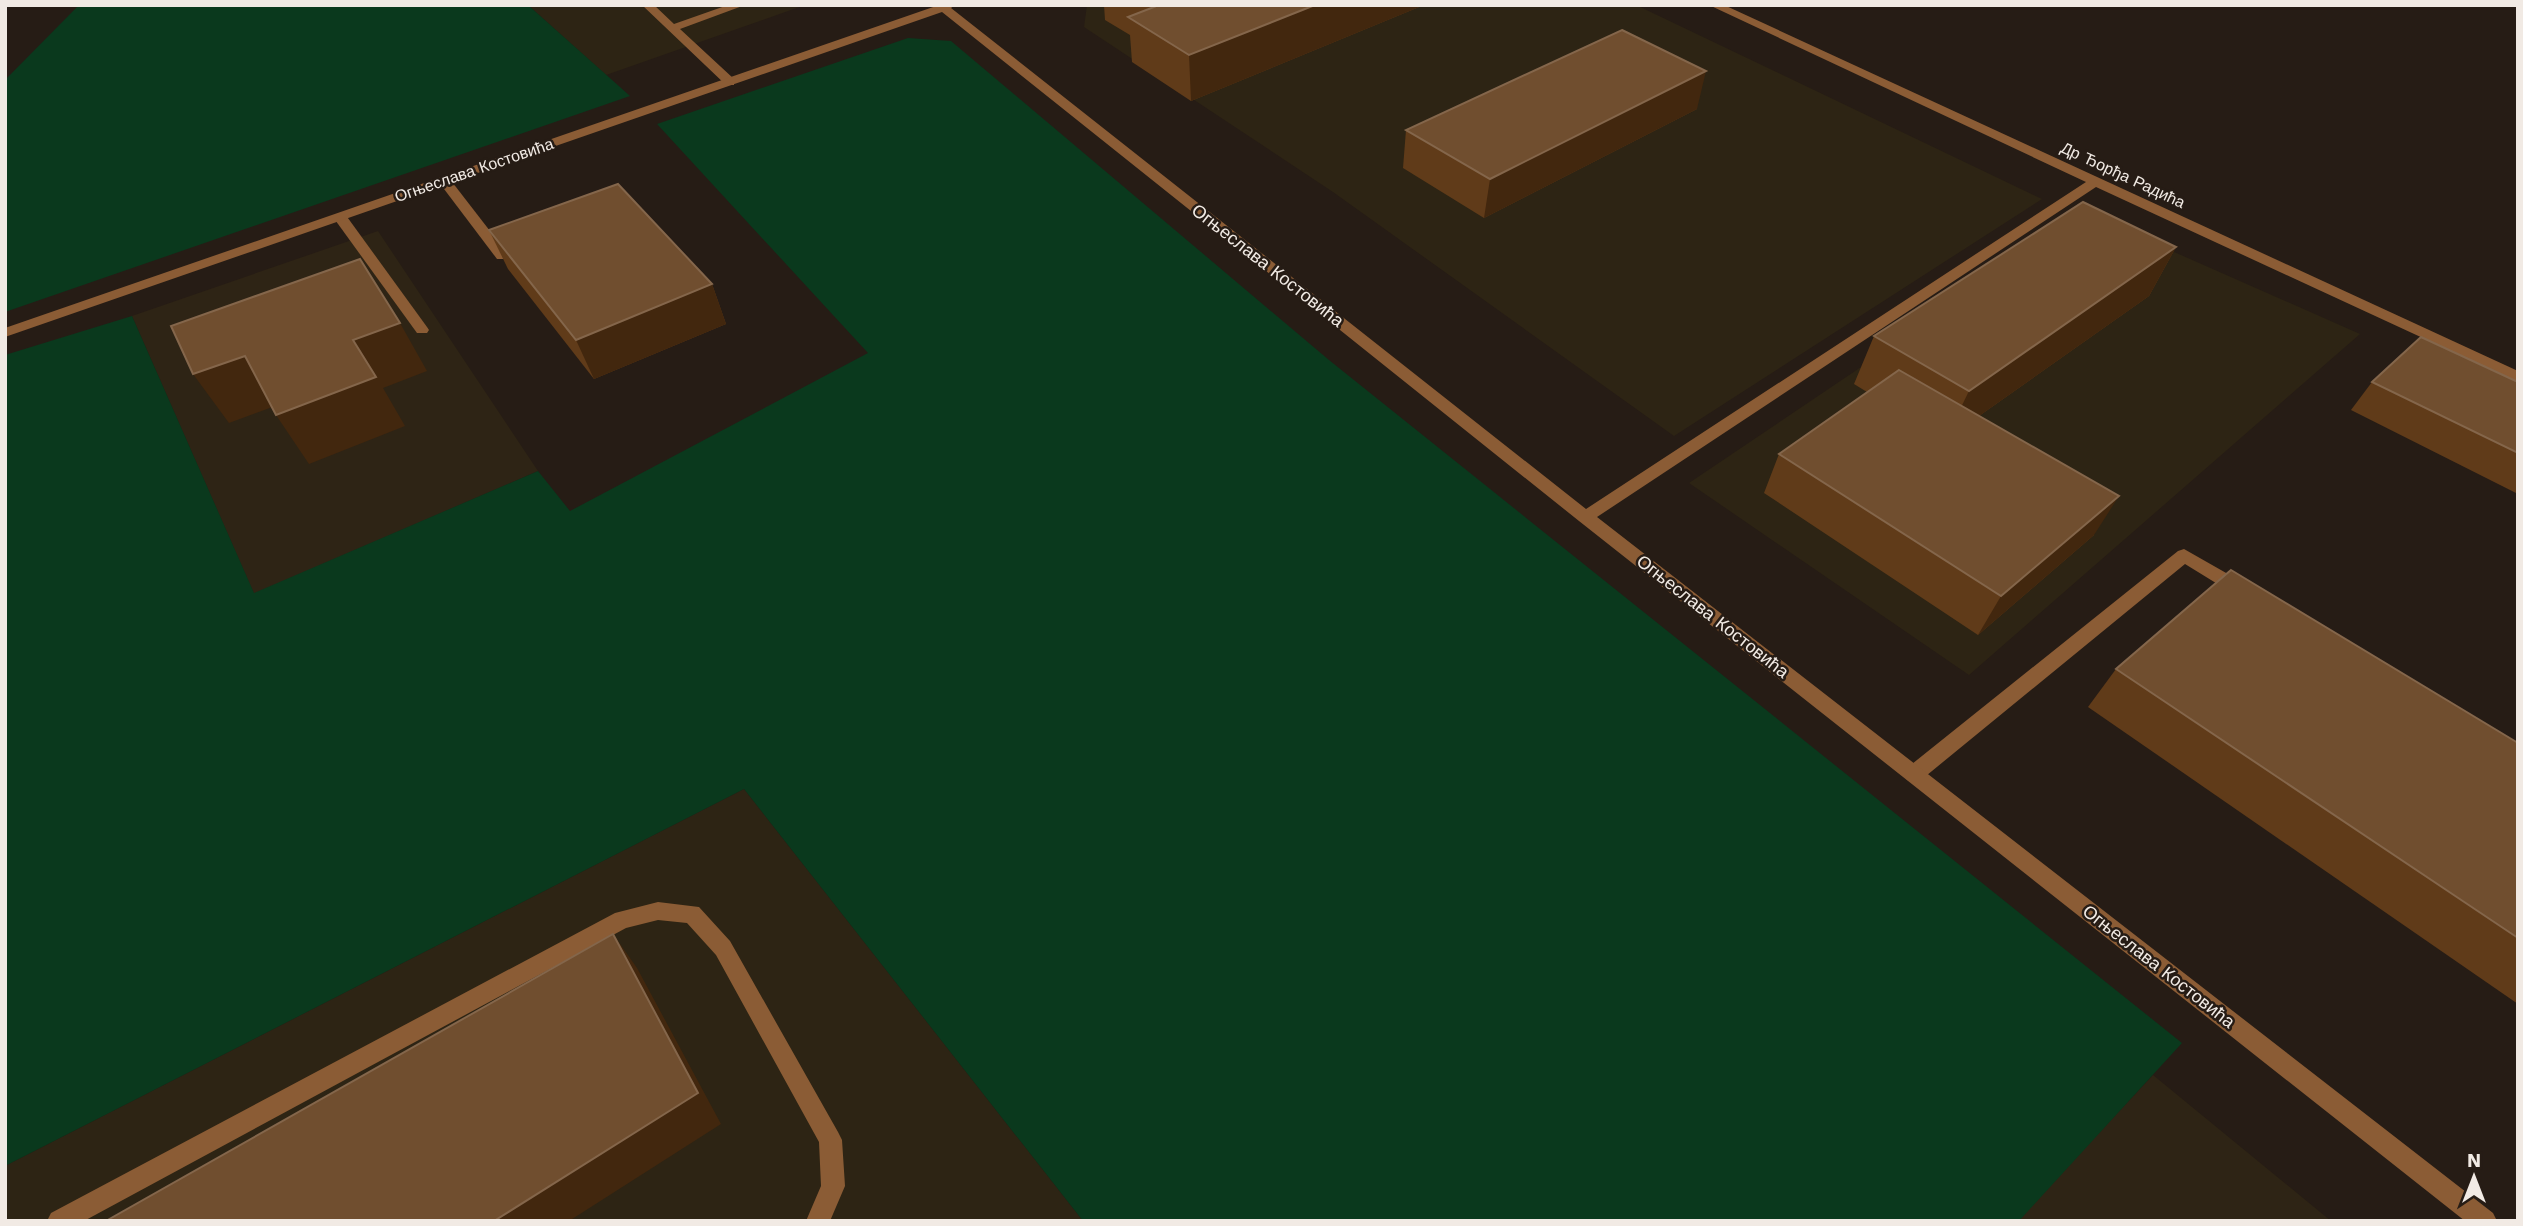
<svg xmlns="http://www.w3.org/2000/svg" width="2523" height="1226" viewBox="0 0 2523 1226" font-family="'Work Sans',sans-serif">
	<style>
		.commercial { fill: #2d2414 }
		.industrial { fill: #2e2415 }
		.green { fill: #0a391d }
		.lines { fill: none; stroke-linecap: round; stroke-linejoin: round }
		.lane { fill: #8b5c35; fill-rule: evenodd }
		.street { fill: #8b5c35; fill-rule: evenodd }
		.wall { fill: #603b19 }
		.shaded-wall { fill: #42270e }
		.building { fill: #704e2f; stroke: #84664b; stroke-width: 2 }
		.labels { text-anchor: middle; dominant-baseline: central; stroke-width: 5; stroke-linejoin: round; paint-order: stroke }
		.far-street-label { font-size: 16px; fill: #f1eae4; stroke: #261c15 }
		.street-label { font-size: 18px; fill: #f1eae4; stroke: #261c15 }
	</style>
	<rect width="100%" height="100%" fill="#261c15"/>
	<g class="commercial">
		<polygon points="528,5 805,5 606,75"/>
		<polygon points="1087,5 1636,5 2042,199 1674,436 1333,192 1084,27"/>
		<polygon points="2088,214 2360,334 1969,675 1689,483"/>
		<polygon points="744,789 1083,1221 5,1221 5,1166"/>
	</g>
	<g class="industrial">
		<polygon points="378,231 538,471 254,594 132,316"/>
		<polygon points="2153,1075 2331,1221 2016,1221"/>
	</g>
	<g class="green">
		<polygon points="79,5 528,5 630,96 5,312 5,80"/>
		<polygon points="908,38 951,41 1329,360 2182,1043 2019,1221 1083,1221 744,789 5,1166 5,355 132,316 254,593 538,471 570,511 868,353 657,124"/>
	</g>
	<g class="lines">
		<g class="lane">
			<polygon points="642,5 654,5 674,24 728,5 745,5 680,29 734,79 734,85 726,85"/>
			<polygon points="444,177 449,178 507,253 507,259 497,259 438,181"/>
			<polygon points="340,213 345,214 427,327 429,330 427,333 417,333 333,217"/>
			<polygon points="2184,549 2249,586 2252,591 2249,596 2237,596 2185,564 1921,780 1914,782 1907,780 1904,774 1907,768 2178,551"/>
			<polygon points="658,902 699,907 730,941 838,1132 842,1140 845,1186 830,1221 806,1221 821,1186 819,1142 716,955 687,923 658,920 626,928 84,1221 47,1221 51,1213 615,913"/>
		</g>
		<polygon class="street" points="939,5 955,5 951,8 1586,509 2086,182 1709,5 1724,5 2518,371 2518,382 2096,187 1597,517 2493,1213 2497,1221 2465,1221 1579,521 942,12 5,337 5,328"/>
	</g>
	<g class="wall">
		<polygon points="1104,5 1424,5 1191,101 1132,62 1130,35 1105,20"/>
		<polygon points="1697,109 1484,218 1403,168 1406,130"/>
		<polygon points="489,230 712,284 726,324 594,379 508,269"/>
		<polygon points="2176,247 2149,296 1979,416 2094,535 1978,635 1764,493 1779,454 1867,392 1854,384 1874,336"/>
		<polygon points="2372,382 2518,382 2518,494 2351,410"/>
		<polygon points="2116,669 2518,743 2518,1004 2088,707"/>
	</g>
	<g class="shaded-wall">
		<polygon points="1315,5 1424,5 1191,101 1189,55"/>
		<polygon points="1706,71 1697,109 1484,218 1490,179"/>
		<polygon points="2176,247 2149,296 1945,440 1969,391"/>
		<polygon points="712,284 726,324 594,379 576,340"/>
		<polygon points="400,323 427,371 383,388 405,426 309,464 276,415 353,340"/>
		<polygon points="245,356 278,405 229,423 193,374"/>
		<polygon points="2119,496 2094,535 1978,635 2001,596"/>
		<polygon points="613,934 637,968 721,1124 569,1221 494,1221"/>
	</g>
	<g class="building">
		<polygon points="1151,5 1315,5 1189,55 1128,17 1154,7"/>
		<polygon points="1622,30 1706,71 1490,179 1406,130"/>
		<polygon points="618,184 712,284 576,340 489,230"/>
		<polygon points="2083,202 2176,247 1969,391 1874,336"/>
		<polygon points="360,259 400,323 353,340 376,377 276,415 245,356 193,374 171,326"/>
		<polygon points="2421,337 2518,382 2518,453 2372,382"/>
		<polygon points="1899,370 2119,496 2001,596 1779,454"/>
		<polygon points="2231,570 2518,743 2518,938 2116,669"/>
		<polygon points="613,934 698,1093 494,1221 106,1221"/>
	</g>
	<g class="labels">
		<g class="far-street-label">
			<text transform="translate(474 170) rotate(-19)">Огњеслава Костовића</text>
			<text transform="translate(2123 175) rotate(25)">Др Ђорђа Радића</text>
		</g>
		<g class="street-label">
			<text transform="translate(1268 265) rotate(38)">Огњеслава Костовића</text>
			<text transform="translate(1713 616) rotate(38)">Огњеслава Костовића</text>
			<text transform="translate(2159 966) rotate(38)">Огњеслава Костовића</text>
		</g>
	</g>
	<rect width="2523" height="1226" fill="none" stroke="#f1eae4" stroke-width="14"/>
	<g transform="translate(2474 1177)" stroke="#261c15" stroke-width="5" paint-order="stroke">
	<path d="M0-5L12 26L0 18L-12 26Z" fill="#f1eae4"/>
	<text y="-10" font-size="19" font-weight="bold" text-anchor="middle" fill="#f1eae4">N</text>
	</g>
</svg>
